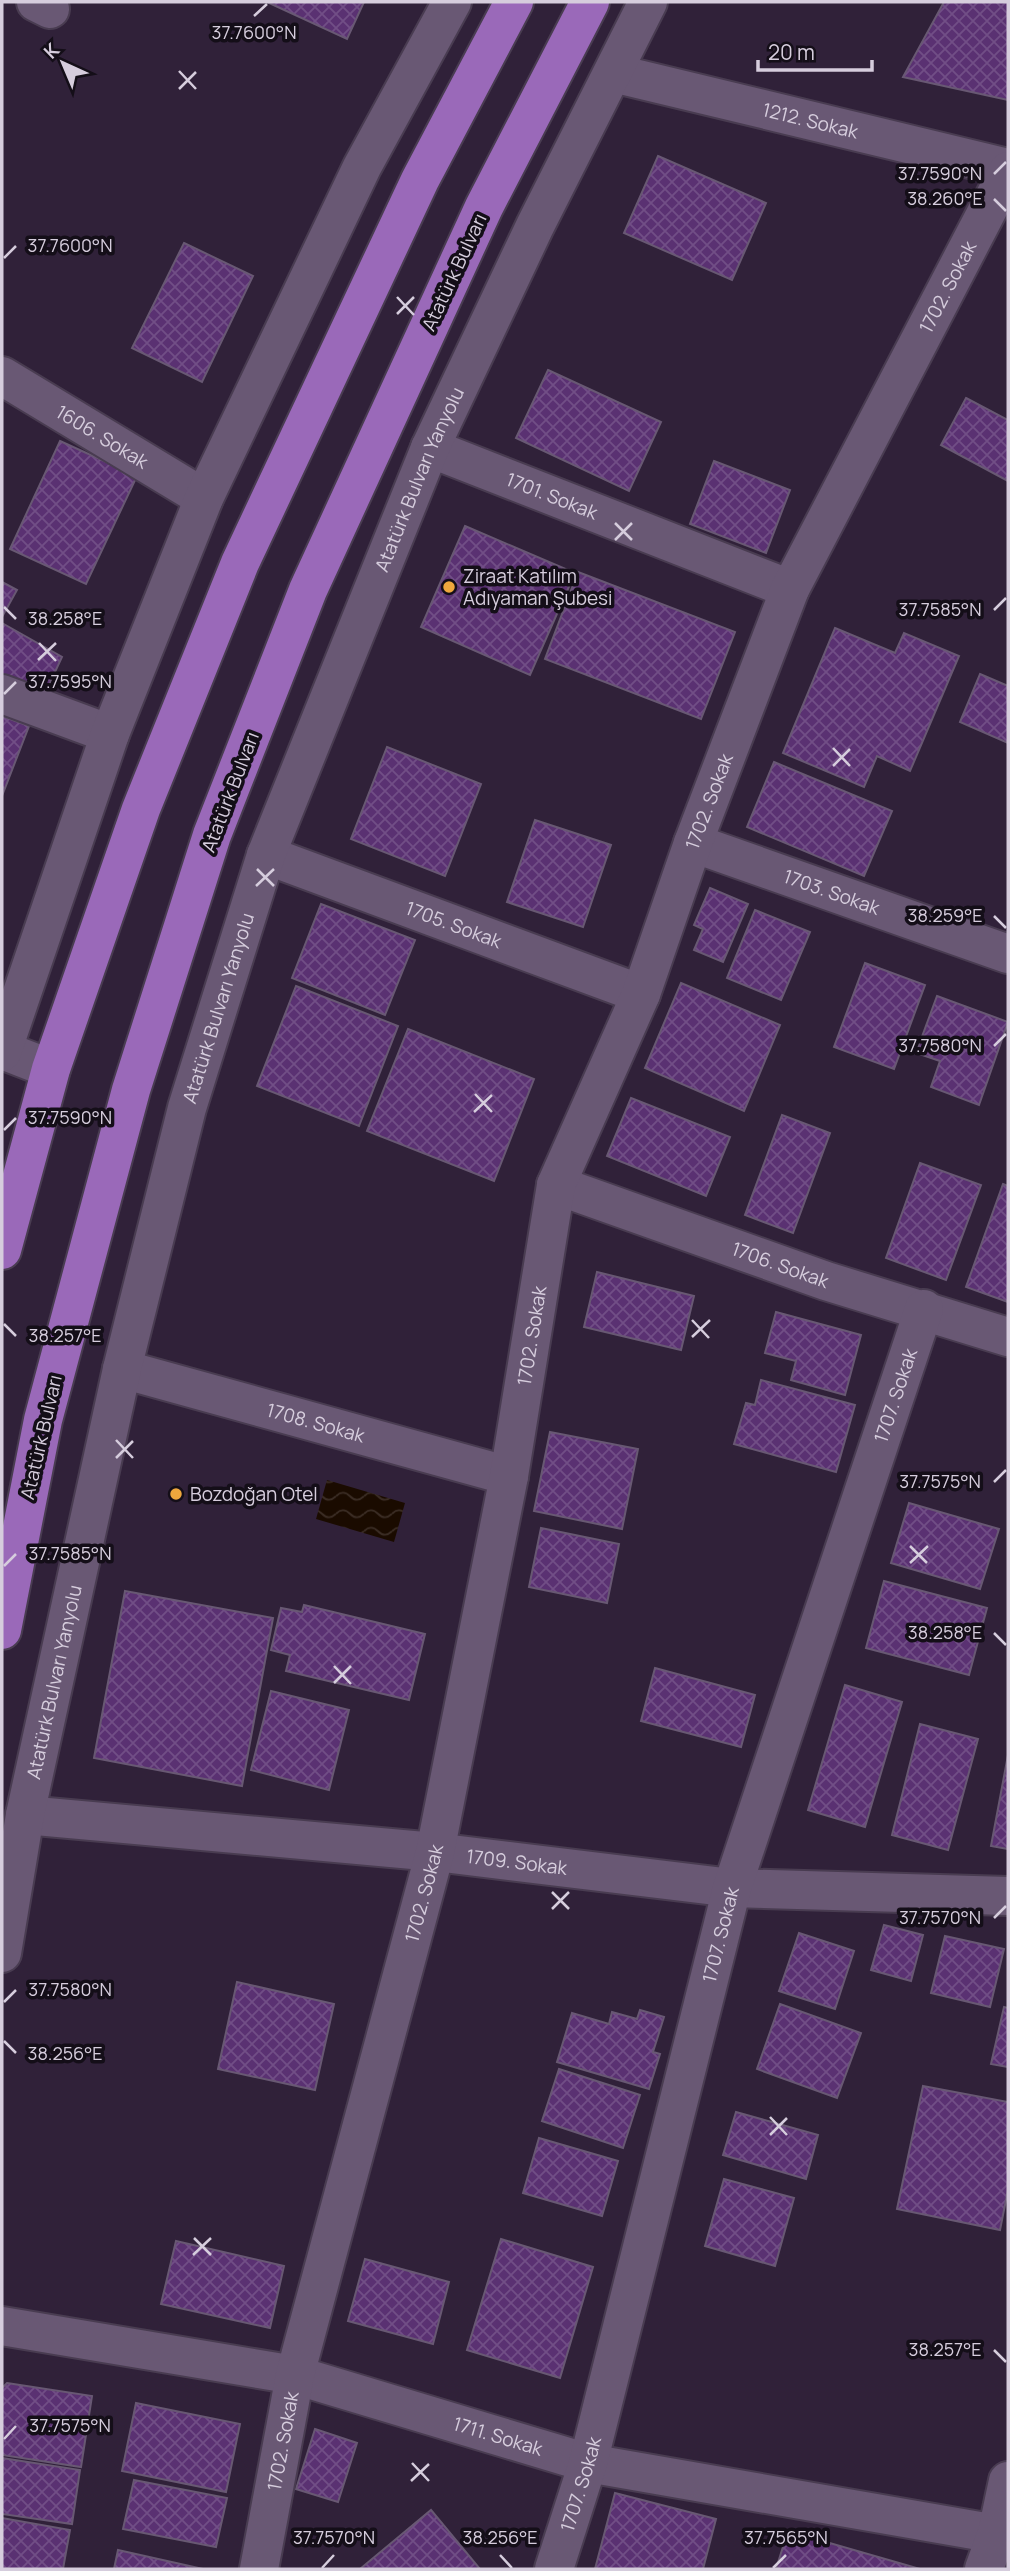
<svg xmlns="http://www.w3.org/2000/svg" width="1010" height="2571" viewBox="0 0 1010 2571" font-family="Manrope,sans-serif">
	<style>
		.water { fill: url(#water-waves) }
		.building { fill: url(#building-cross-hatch); stroke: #685873; stroke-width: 2 }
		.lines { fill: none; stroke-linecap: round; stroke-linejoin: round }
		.street-casing { stroke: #493c51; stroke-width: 42 }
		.secondary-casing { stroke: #493c51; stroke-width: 42 }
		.highway-casing { stroke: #493c51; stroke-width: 42 }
		.street { stroke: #695874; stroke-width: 38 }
		.secondary { stroke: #695874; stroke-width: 38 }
		.highway { stroke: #9a69b9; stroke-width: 38 }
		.ticks { fill: none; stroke: #d6cddd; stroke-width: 2.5 }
		.poi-dot { fill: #efa73d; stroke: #140e18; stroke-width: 2.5 }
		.labels { text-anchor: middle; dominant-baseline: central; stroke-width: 7; stroke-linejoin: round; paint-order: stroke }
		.street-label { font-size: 19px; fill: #d6cddd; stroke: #140e18 }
		.poi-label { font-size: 19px; fill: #d6cddd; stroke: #140e18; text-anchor: start }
		.ticks-label { font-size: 18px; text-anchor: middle; fill: #d6cddd; stroke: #140e18; stroke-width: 7; stroke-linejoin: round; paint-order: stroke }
	</style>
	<defs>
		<pattern id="water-waves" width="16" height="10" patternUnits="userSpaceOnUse" patternTransform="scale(1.75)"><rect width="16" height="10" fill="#1a0b00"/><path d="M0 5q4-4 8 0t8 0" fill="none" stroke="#3b2d25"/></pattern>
		<pattern id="building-cross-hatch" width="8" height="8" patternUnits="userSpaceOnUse" patternTransform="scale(1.75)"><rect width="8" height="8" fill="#5a3172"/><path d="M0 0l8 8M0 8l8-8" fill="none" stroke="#714e86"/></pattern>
	</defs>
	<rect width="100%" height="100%" fill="#302139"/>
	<polygon class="water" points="327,1480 405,1503 394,1542 316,1519"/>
	<g class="building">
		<polygon points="267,2 364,2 347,39"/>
		<polygon points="944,2 1008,2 1008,100 903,77"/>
		<polygon points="658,156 766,203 732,280 624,233"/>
		<polygon points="184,243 253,276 202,382 132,348"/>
		<polygon points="548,370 661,422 629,491 516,438"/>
		<polygon points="966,398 1008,420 1008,481 941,445"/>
		<polygon points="60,441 137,476 86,584 10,549"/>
		<polygon points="714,461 790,490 766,553 690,524"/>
		<polygon points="465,526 575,573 530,675 421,627"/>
		<polygon points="578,572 735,632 701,719 545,659"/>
		<polygon points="2,582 17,590 2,617"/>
		<polygon points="2,623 62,657 42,700 2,681"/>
		<polygon points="835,628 895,653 904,633 959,656 910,771 877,756 864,787 783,753"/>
		<polygon points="980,674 1008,686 1008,743 960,722"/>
		<polygon points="2,716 29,726 2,796"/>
		<polygon points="387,747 481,784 445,876 351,839"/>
		<polygon points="774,762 892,811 864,876 747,827"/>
		<polygon points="535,820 611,845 583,927 507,902"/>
		<polygon points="710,888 748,904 723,962 694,950 703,929 694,925"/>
		<polygon points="321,904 415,940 385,1015 292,978"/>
		<polygon points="755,910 810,932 781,1000 727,978"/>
		<polygon points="865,963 925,985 894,1069 834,1047"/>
		<polygon points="681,983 780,1025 744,1111 645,1068"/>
		<polygon points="296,986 398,1026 359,1126 257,1086"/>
		<polygon points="937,996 1008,1022 979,1105 931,1087 940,1061 916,1053"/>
		<polygon points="408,1029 534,1079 494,1181 367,1131"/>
		<polygon points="631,1098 730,1137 706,1196 607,1156"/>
		<polygon points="782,1115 830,1133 793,1233 745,1215"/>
		<polygon points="920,1163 981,1185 946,1280 886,1258"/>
		<polygon points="1003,1184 1008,1186 1008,1302 966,1287"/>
		<polygon points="597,1272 694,1296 681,1350 584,1327"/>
		<polygon points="776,1312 861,1335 845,1395 791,1380 796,1361 765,1353"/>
		<polygon points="761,1380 855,1405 836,1472 734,1444 746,1403 755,1405"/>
		<polygon points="550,1432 638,1449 622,1529 534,1511"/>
		<polygon points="909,1503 999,1529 980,1589 891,1563"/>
		<polygon points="541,1528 619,1544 607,1603 529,1587"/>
		<polygon points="884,1581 987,1608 969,1675 866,1648"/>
		<polygon points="125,1591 273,1618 242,1786 94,1758"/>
		<polygon points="304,1605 425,1634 409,1700 286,1671 290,1655 271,1650 281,1608 302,1612"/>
		<polygon points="655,1668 755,1695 741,1747 641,1721"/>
		<polygon points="845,1685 902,1702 865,1827 808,1810"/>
		<polygon points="271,1691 349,1710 329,1790 251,1770"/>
		<polygon points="920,1724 978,1739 948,1850 892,1835"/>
		<polygon points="1008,1755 1008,1849 991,1846"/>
		<polygon points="884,1925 923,1935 911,1981 871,1970"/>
		<polygon points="799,1933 854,1951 835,2009 779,1991"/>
		<polygon points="945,1936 1004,1949 990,2007 931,1993"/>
		<polygon points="237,1982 334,2004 315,2090 218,2069"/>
		<polygon points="780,2004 861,2033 837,2098 757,2069"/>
		<polygon points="1004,2007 1008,2008 1008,2067 991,2064"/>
		<polygon points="640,2010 664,2017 653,2052 660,2054 649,2089 557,2062 572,2013 609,2024 612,2012 637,2019"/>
		<polygon points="559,2069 640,2095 623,2148 542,2121"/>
		<polygon points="923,2086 1008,2102 1008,2190 1000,2230 897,2209"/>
		<polygon points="736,2112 818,2135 806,2179 723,2155"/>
		<polygon points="539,2138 618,2161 602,2216 523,2193"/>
		<polygon points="724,2179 794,2198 775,2266 705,2246"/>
		<polygon points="501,2239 593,2267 560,2378 467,2350"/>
		<polygon points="176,2241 284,2266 270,2328 161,2304"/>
		<polygon points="365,2259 449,2282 433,2344 348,2321"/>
		<polygon points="7,2383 92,2396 81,2467 2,2455 2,2388"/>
		<polygon points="136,2403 240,2424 226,2492 122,2471"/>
		<polygon points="315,2429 357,2443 338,2502 296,2489"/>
		<polygon points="2,2458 80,2470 72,2524 2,2514"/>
		<polygon points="134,2480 227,2498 216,2547 123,2529"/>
		<polygon points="615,2493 716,2519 703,2569 595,2569"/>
		<polygon points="431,2510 480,2569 360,2569"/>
		<polygon points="2,2518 70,2530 63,2569 2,2569"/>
		<polygon points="788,2531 920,2569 776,2569"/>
		<polygon points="118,2550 203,2569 114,2569"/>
	</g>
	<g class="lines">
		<g class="street-casing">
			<g id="street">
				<polyline points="36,2 50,9"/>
				<path id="s1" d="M613,73l395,95"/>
				<path id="s2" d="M2,376l202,122"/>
				<path id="s3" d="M430,448l360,141"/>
				<polyline points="2,694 110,734"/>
				<path id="s4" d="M693,843l315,111"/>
				<path id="s5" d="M266,855l375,139"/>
				<polyline points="2,1050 51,1069"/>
				<path id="s6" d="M556,1185l270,96 182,56"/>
				<path id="s7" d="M122,1369l387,107"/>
				<path id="s8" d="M25,1815l410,37 297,36 276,8"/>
				<path id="s9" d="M2,2326l293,49 293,88 420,73"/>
				<path id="s10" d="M259,2569l36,-194 140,-523 74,-376 47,-291 85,-191 52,-151 97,-254 218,-418"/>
				<path id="s11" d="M554,2569l34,-106 144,-575 192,-579"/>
			</g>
		</g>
		<g class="secondary-casing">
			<g id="secondary">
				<polyline points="2,1052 110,734 204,498 362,167 452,2"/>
				<path id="s12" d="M2,1953l23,-138 97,-446 65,-261 79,-253 164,-407 105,-222 113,-224"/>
				<polyline points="984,2569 997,2533 1008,2481"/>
			</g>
		</g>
		<g class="highway-casing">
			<g id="highway">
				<polyline points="2,1250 51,1069 141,809 240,563 420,180 514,2"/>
				<polyline points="2,1630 43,1420 131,1090 212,835 308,590 484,207 590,2"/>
			</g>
		</g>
		<use href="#street" class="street"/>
		<use href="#secondary" class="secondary"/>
		<use href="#highway" class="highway"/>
	</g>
	<path class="ticks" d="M254,16l13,-12M179,71l17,18M179,89l17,-17M994,174l12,-12M994,199l12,12M4,258l12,-12M397,297l17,18M397,314l17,-17M615,523l17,17M615,540l17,-17M4,607l12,12M994,610l12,-12M39,643l17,18M38,660l18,-17M4,694l12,-12M833,748l17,18M833,766l17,-17M257,869l17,17M256,886l18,-17M994,916l12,12M994,1046l12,-12M475,1094l17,18M474,1112l18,-17M4,1130l12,-12M692,1320l17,18M4,1324l12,12M692,1337l18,-17M116,1440l17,18M116,1458l17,-17M994,1482l12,-12M910,1546l17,17M910,1563l18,-17M4,1566l12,-12M994,1633l12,12M334,1666l17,18M334,1683l17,-17M552,1892l17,17M552,1909l17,-17M994,1918l12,-12M4,2002l12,-12M4,2041l12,12M770,2117l17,18M770,2135l17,-17M194,2238l17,17M193,2255l18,-17M994,2350l12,12M4,2439l12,-13M412,2463l17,18M411,2481l18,-17M500,2555l12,13M322,2568l12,-13M773,2568l13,-13"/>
	<g class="poi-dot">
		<circle cx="449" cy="587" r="7"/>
		<circle cx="176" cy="1494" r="7"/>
	</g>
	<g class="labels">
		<g class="street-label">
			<text stroke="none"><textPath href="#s1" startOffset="203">1212. Sokak</textPath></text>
			<text transform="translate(454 272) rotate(-65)">Atatürk Bulvarı</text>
			<text stroke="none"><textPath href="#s10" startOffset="2398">1702. Sokak</textPath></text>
			<text stroke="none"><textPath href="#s2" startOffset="117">1606. Sokak</textPath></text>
			<text stroke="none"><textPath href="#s12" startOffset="1536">Atatürk Bulvarı Yanyolu</textPath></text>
			<text stroke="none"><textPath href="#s3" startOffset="131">1701. Sokak</textPath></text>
			<text transform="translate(230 792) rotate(-69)">Atatürk Bulvarı</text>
			<text stroke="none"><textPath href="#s10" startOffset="1830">1702. Sokak</textPath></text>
			<text stroke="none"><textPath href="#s4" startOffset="147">1703. Sokak</textPath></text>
			<text stroke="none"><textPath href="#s5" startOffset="200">1705. Sokak</textPath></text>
			<text stroke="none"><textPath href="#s12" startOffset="970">Atatürk Bulvarı Yanyolu</textPath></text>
			<text stroke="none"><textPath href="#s6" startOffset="238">1706. Sokak</textPath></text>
			<text stroke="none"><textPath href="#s10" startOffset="1264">1702. Sokak</textPath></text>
			<text stroke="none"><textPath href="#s11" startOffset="1223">1707. Sokak</textPath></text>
			<text stroke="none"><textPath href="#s7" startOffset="201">1708. Sokak</textPath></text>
			<text transform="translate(41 1437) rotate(-77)">Atatürk Bulvarı</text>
			<text stroke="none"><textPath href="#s12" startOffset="276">Atatürk Bulvarı Yanyolu</textPath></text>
			<text stroke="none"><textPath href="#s8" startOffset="494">1709. Sokak</textPath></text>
			<text stroke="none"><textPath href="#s10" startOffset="696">1702. Sokak</textPath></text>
			<text stroke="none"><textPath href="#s11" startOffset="656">1707. Sokak</textPath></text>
			<text stroke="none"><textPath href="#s9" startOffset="509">1711. Sokak</textPath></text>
			<text stroke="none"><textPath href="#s10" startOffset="130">1702. Sokak</textPath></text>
			<text stroke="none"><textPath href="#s11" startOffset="89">1707. Sokak</textPath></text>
		</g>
		<g class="poi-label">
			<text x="463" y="576">Ziraat Katılım<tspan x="463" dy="22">Adıyaman Şubesi</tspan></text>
			<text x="190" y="1494">Bozdoğan Otel</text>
		</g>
	</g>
	<g class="ticks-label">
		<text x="254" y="39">37.7600°N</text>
		<text x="940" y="180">37.7590°N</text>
		<text x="945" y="205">38.260°E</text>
		<text x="70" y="252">37.7600°N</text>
		<text x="940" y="616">37.7585°N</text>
		<text x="65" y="625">38.258°E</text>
		<text x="70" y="688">37.7595°N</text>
		<text x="945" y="922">38.259°E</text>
		<text x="940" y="1052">37.7580°N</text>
		<text x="70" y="1124">37.7590°N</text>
		<text x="65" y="1342">38.257°E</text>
		<text x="940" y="1488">37.7575°N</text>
		<text x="70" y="1560">37.7585°N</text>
		<text x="945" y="1639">38.258°E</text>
		<text x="940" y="1924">37.7570°N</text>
		<text x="70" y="1996">37.7580°N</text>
		<text x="65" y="2060">38.256°E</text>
		<text x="945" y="2356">38.257°E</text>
		<text x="70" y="2432">37.7575°N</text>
		<text x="500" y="2544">38.256°E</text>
		<text x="334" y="2544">37.7570°N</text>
		<text x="786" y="2544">37.7565°N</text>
	</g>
	<rect width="1010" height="2571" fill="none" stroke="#d6cddd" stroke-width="7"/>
	<g transform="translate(63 63) rotate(316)" stroke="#140e18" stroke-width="5" paint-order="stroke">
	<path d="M0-5L12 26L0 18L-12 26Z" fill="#d6cddd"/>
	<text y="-10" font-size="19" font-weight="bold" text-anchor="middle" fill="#d6cddd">K</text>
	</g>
	<path d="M758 60v10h114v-10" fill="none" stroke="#d6cddd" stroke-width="3.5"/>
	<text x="768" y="60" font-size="21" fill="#d6cddd" stroke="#140e18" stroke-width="5" paint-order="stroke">20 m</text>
</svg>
